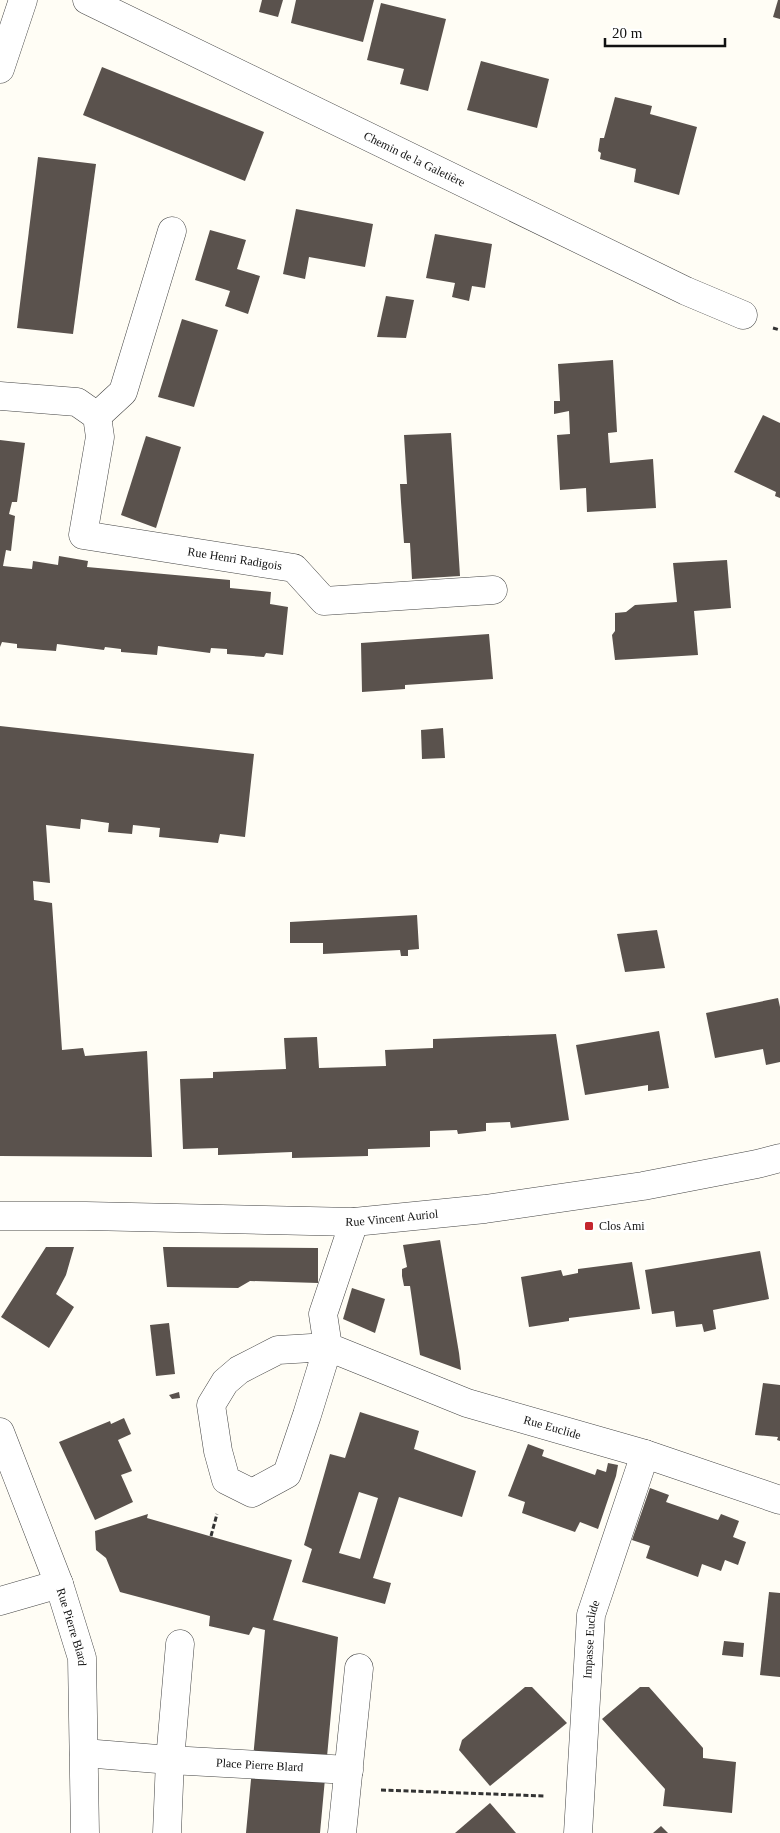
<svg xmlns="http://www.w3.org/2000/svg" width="780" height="1833" viewBox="0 0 780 1833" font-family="'Times New Roman',serif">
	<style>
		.building { fill: #5a524d; fill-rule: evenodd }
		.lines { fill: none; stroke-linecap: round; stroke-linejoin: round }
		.minor-casing { stroke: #444; stroke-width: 29 }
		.path { stroke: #333; stroke-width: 3; stroke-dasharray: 5 2.5; stroke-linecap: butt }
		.minor { stroke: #fff; stroke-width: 28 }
		.poi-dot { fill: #c4262e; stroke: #fff; stroke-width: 2 }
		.labels { text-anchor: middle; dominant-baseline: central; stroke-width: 5; stroke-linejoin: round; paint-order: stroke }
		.street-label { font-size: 12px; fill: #111; stroke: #fff }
		.poi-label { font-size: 12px; fill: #111; stroke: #fff; text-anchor: start }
	</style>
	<rect width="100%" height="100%" fill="#fffdf5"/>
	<g class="building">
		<polygon points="262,0 283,0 278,17 259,12"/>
		<polygon points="296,0 374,0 363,42 291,23"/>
		<polygon points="778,0 780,0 780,19 773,17"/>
		<polygon points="381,3 446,19 428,91 400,84 404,69 367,60"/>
		<polygon points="481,61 549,79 537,128 467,110"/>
		<polygon points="102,67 264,132 245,181 83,115"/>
		<polygon points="615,97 652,106 650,114 697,127 679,195 634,182 636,169 600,159 601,153 598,151 600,138 604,138"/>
		<polygon points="38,157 96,164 73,334 17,328"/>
		<polygon points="296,209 373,224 365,267 309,257 305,279 283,274"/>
		<polygon points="210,230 246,240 237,269 260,276 248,314 225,306 230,291 195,280"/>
		<polygon points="435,234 492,244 485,288 472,286 469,301 452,297 455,283 426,278"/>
		<polygon points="386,296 414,300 406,338 377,337"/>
		<polygon points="182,319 218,330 194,407 158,397"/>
		<polygon points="613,360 617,432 608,433 610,463 653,459 656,508 587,512 586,488 560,490 557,435 570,434 569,411 554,414 554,401 560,401 558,364"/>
		<polygon points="763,415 780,423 780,498 775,496 776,492 734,472"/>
		<polygon points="451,433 460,576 412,579 410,543 404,543 401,502 400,484 407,484 404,435"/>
		<polygon points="146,436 181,447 156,528 121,515"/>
		<polygon points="0,440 25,443 17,502 12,502 9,514 15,516 11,551 6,550 3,566 32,569 33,561 58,565 59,556 88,561 87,567 230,580 230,588 271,592 270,604 288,607 283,655 266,653 264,657 227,654 227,649 211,648 210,653 158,646 157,655 121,652 121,649 105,647 104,650 57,644 56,651 17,648 17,644 2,642 0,647"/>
		<polygon points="727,560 731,608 694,611 698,655 615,660 612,635 615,631 615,613 626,612 635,605 677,602 673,563"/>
		<polygon points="489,634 493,679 405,685 405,689 362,692 361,643"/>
		<polygon points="0,726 254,754 245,837 220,834 218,843 159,837 160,828 133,825 132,834 108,832 109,823 81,819 80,829 46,825 50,883 33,881 34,900 52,903 62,1050 83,1048 85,1056 147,1051 152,1157 0,1156"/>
		<polygon points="443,728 445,758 422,759 421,730"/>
		<polygon points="417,915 419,949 408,950 408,956 401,956 400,950 323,954 323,943 290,943 290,922"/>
		<polygon points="657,930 665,968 625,972 617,934"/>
		<polygon points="778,998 780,1007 780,1062 766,1065 763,1049 715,1058 706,1013"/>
		<polygon points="659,1031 669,1088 648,1091 648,1085 585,1095 576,1045"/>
		<polygon points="556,1034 569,1120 511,1128 510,1122 486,1123 486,1131 458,1134 457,1130 430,1131 430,1147 368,1149 368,1156 292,1158 292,1152 218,1155 218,1148 183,1149 180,1079 213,1078 213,1072 286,1069 284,1038 317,1037 319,1068 386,1066 385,1050 433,1048 433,1039"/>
		<polygon points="440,1240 459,1353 461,1370 420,1355 410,1286 404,1286 402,1276 402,1269 407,1267 403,1245"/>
		<polygon points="46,1247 74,1247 66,1275 56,1294 74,1307 49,1348 1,1317"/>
		<polygon points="163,1247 318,1248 318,1283 250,1281 238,1288 167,1287"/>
		<polygon points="760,1251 769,1299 713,1310 716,1329 704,1332 702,1324 676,1327 674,1311 652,1314 645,1270"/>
		<polygon points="632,1262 640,1309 569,1318 569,1321 529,1327 521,1277 561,1270 563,1276 578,1273 578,1269"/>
		<polygon points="352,1288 385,1299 375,1333 343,1319"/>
		<polygon points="169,1323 175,1374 156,1376 150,1325"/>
		<polygon points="763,1383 780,1385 780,1441 777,1440 778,1437 755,1435"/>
		<polygon points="179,1392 180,1398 172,1399 169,1395"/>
		<path d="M360,1412l59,19 -5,18 62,22 -14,46 -63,-20 -26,81 18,5 -6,21 -83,-22 10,-33 -8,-4 26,-91 15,4zM359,1492l19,6 -18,61 -21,-6z"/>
		<polygon points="124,1418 131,1434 118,1440 132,1471 121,1475 133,1502 95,1520 59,1442 110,1421 111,1424"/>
		<polygon points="528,1444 544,1450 542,1456 595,1475 597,1469 606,1472 608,1463 618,1465 616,1476 598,1529 580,1522 575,1532 522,1513 525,1502 508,1496"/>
		<polygon points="650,1488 669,1495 666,1502 718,1520 721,1514 739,1521 733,1537 746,1542 738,1565 725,1560 721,1571 702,1564 698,1577 646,1558 650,1546 632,1540"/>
		<polygon points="148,1514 147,1518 292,1560 273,1620 338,1637 320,1833 246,1833 265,1630 253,1627 249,1635 209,1626 210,1616 120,1592 106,1558 96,1550 95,1531"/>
		<polygon points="769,1592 780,1593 780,1677 760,1675"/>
		<polygon points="724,1641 744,1643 743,1657 722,1655"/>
		<polygon points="525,1687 532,1687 567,1723 490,1786 459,1750 462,1740"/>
		<polygon points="640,1687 649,1687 703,1748 703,1758 736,1762 732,1813 663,1806 665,1789 602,1719"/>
		<polygon points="490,1803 516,1833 455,1833"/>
		<polygon points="661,1826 668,1833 653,1833"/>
	</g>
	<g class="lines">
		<g class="minor-casing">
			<g id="minor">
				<path id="s1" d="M87,0l599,291 57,24"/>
				<polyline points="0,69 23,0"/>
				<path id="s2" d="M0,396l77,6 20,14 3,21 -17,98 211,33 30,33 169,-11"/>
				<polyline points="97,416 123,392 172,231"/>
				<path id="s3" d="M0,1216h86l268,6 131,-13 158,-23 114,-22 23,-6"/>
				<path id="s4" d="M354,1222l-31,92 5,33 139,56 178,51 135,46"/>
				<polygon points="328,1347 307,1415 287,1474 252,1493 226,1480 218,1451 211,1405 225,1382 239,1370 278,1350"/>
				<path id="s5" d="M0,1432l59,152 23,74 3,175"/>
				<polyline points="0,1601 59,1584"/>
				<path id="s6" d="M84,1753l86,7 179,10"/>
				<polyline points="167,1833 170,1760 180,1644"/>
				<polyline points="342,1833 359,1668"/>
				<path id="s7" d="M578,1833l13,-218 54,-161"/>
			</g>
		</g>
		<g class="path">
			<polyline points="773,328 780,330"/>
			<polyline points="211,1536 217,1514"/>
			<polyline points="381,1790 545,1796"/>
		</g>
		<use href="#minor" class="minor"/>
	</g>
	<rect class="poi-dot" x="584" y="1221" width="10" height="10" rx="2.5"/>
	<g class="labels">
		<g class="street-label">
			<text stroke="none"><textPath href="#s1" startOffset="364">Chemin de la Galetière</textPath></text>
			<text stroke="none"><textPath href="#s2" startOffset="376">Rue Henri Radigois</textPath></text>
			<text stroke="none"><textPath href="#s3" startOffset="392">Rue Vincent Auriol</textPath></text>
			<text stroke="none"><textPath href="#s4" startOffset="369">Rue Euclide</textPath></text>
			<text stroke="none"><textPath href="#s5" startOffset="208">Rue Pierre Blard</textPath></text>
			<text stroke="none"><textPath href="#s7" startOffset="194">Impasse Euclide</textPath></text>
			<text stroke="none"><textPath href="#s6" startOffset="176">Place Pierre Blard</textPath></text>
		</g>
		<g class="poi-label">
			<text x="599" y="1226">Clos Ami</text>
		</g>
	</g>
	<path d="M605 38v8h120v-8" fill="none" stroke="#111111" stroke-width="2.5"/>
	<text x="612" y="38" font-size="15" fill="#111111" stroke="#ffffff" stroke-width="4" paint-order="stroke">20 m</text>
</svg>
